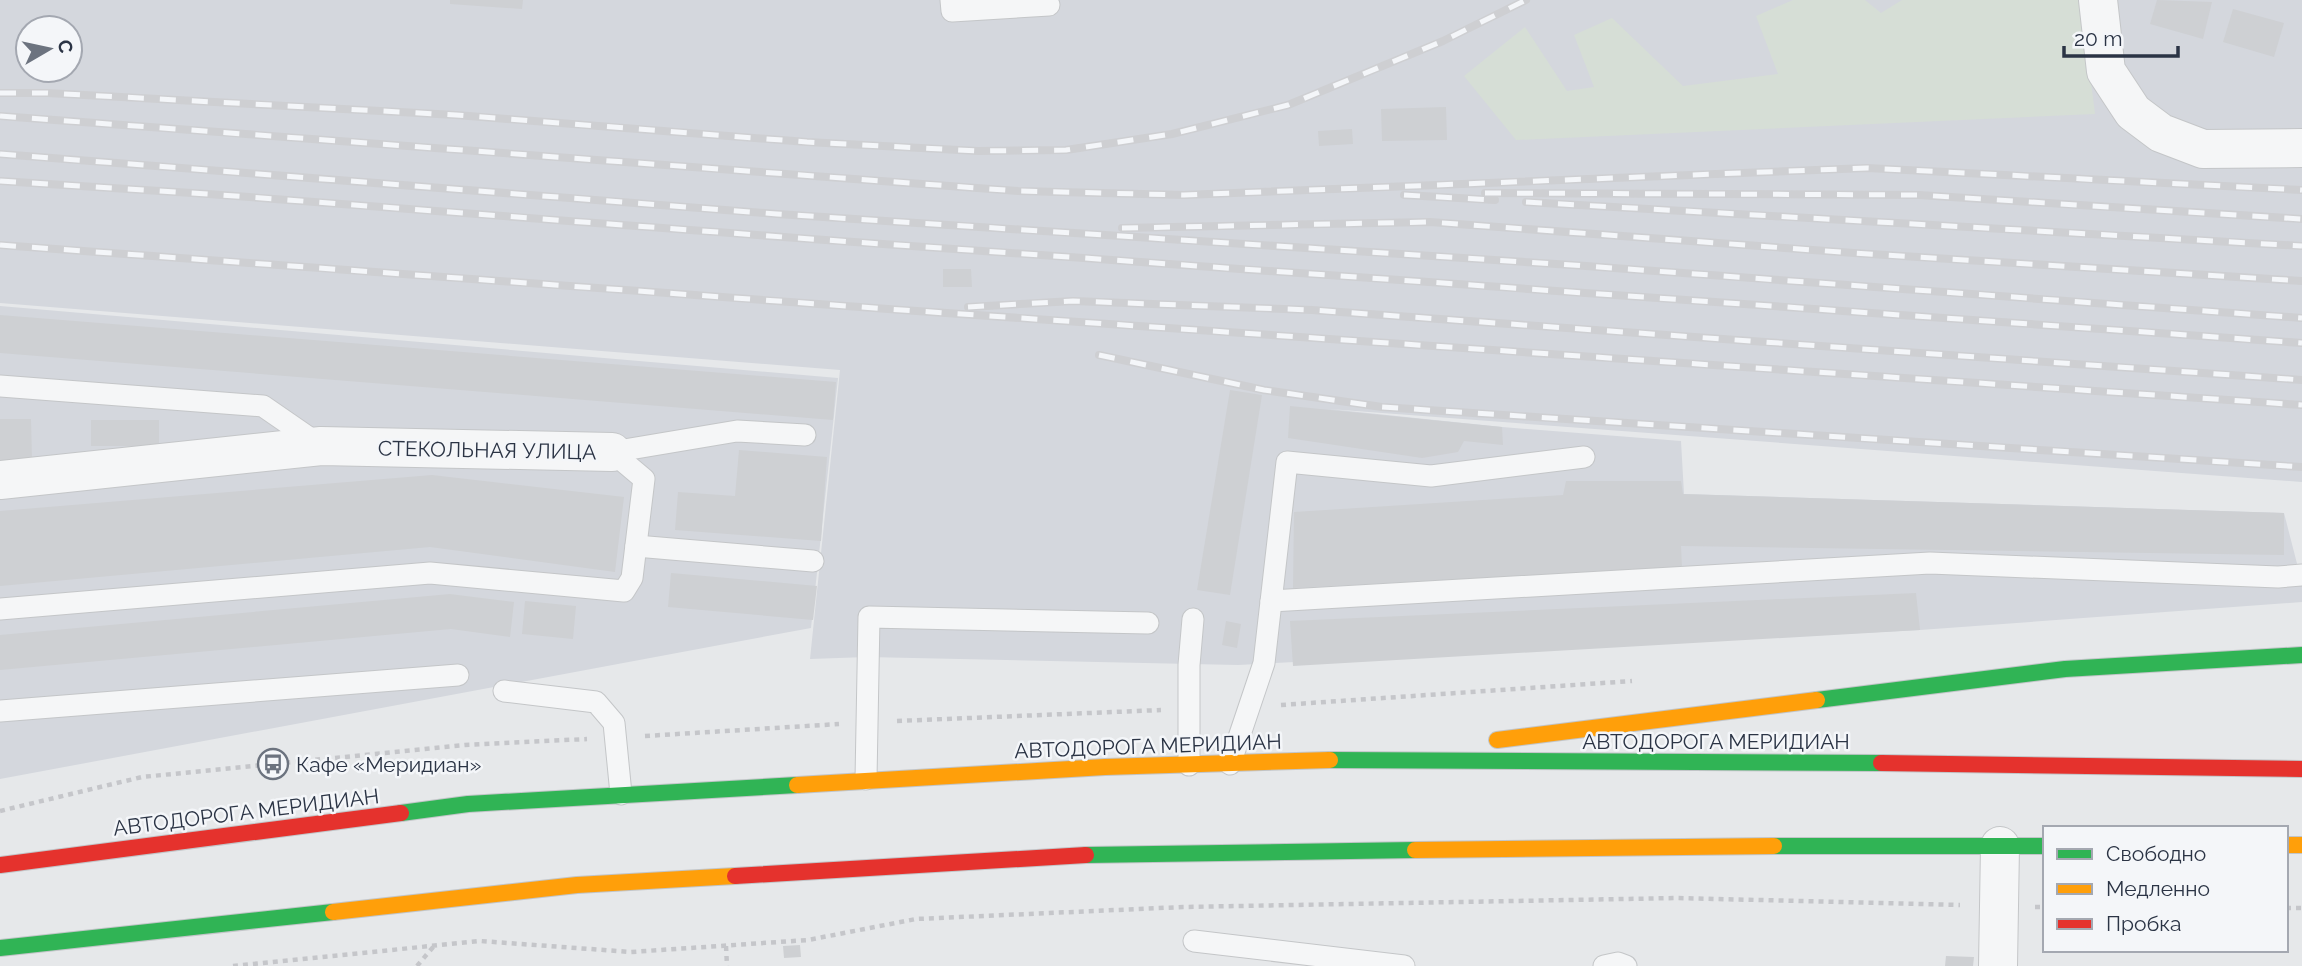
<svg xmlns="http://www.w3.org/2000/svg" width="2302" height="966" viewBox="0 0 2302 966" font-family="Raleway,sans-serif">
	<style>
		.built { fill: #d4d7dd; fill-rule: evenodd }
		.green { fill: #d6ded6 }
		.building { fill: #ced0d3 }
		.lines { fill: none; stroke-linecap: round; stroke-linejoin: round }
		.lane-casing { stroke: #c4c6c8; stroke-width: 23 }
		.street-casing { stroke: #c4c6c8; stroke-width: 40 }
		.fast-casing { stroke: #c2c5c8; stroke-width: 18 }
		.slow-casing { stroke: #c2c5c8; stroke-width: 18 }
		.jam-casing { stroke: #c2c5c8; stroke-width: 18 }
		.path { stroke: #c5c6ca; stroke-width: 4.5; stroke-dasharray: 5 5; stroke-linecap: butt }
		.lane { stroke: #f5f6f7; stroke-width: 21 }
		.street { stroke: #f5f6f7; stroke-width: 38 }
		.fast { stroke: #30b455; stroke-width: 16 }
		.slow { stroke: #ff9f0a; stroke-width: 16 }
		.jam { stroke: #e5322d; stroke-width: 16 }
		.rail-casing { stroke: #cecfd2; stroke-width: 8 }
		.rail { stroke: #f4f6f9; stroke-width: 5; stroke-dasharray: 16; stroke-linecap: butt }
		.labels { text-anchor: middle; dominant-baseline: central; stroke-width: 5; stroke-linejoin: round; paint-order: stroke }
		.street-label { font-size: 21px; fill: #2b3445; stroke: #f4f6f9 }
		.poi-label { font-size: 21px; fill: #2b3445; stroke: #f4f6f9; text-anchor: start }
	</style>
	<rect width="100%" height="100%" fill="#e6e8ea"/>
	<g class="built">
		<path d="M0,0h2302v482l-973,-73 173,18 179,14 3,53 600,19 18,70v19l-382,28 -682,35 -371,-8 -57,2 30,-289 -840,-67zM28,28h42v42h-42z"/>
		<polygon points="0,306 838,378 811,628 0,779"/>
	</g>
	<polygon class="green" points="1793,0 1865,0 1881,13 1902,0 2081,0 2095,114 1516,140 1464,76 1525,27 1567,91 1594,87 1574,35 1612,18 1683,86 1778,74 1756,16"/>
	<g class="building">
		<polygon points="450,0 523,0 522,9 450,4"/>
		<polygon points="2157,0 2212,2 2203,39 2150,24"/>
		<polygon points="2233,9 2284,23 2274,57 2223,42"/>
		<polygon points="1446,107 1447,140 1382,141 1381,109"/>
		<polygon points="1352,129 1353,144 1319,146 1318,131"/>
		<polygon points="943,269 971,269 972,287 943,287"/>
		<polygon points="0,315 836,382 833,420 0,353"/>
		<polygon points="1230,390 1262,395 1230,595 1197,590"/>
		<polygon points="1290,406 1502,427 1503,445 1464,441 1458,452 1422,458 1288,438"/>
		<polygon points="0,419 31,419 32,460 0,460"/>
		<rect x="91" y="420" width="68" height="26"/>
		<polygon points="739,450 827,457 821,541 675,530 678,492 735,496"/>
		<polygon points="432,475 624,497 615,572 430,547 0,586 0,511"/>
		<polygon points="1566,481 1681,481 1683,494 2284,513 2284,555 1681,546 1682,567 1293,588 1294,512 1563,495"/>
		<polygon points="671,573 817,586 813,620 668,607"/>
		<polygon points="1916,593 1920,630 1293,666 1290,621"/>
		<polygon points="450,594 514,602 510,637 451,629 0,670 0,635"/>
		<polygon points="525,601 576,606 573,639 522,634"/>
		<polygon points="1226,621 1241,624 1237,648 1222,645"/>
		<polygon points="278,757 279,770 263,772 261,760"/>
		<polygon points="800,945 801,957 784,958 783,946"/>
		<polygon points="1946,956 1974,957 1973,966 1945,966"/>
	</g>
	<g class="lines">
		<g class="lane-casing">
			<g id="lane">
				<polyline points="951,0 952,11 1049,5"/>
				<polyline points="0,386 263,406 321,446"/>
				<polyline points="612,452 737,431 805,435"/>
				<polyline points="636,546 813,561"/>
				<polyline points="1271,601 1930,563 2278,577 2302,575"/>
				<polyline points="0,609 430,573 624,591 632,578 644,479 612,452"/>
				<polyline points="504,691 596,702 614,723 621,794"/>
				<polyline points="0,711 458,675"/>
				<polyline points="1230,764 1264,663 1287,462 1431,476 1584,457"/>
				<polyline points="1189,765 1189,665 1193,619"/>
				<polyline points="866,779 869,617 1148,623"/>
				<polyline points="1194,941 1404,966"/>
				<polyline points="1604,966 1618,963 1626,966"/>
			</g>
		</g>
		<g class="street-casing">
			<g id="street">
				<polyline points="2098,0 2106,71 2133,112 2161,133 2203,149 2302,148"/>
				<polyline points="0,480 321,446 612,452"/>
				<polyline points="1998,966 2000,846"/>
			</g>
		</g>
		<g class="fast-casing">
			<g id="fast">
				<polyline points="1817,700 2065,669 2302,655"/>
				<polyline points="1330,760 1881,763"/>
				<polyline points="401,813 468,804 797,785"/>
				<polyline points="1774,846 2045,846"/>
				<polyline points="1086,855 1415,850"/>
				<polyline points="0,948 333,912"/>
			</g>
		</g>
		<g class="slow-casing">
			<g id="slow">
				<polyline points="1497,740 1817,700"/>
				<polyline points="797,785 1105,767 1330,760"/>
				<polyline points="2286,845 2302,845"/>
				<polyline points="1415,850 1774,846"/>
				<polyline points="333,912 577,885 735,876"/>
			</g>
		</g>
		<g class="jam-casing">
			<g id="jam">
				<polyline points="1881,763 2302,769"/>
				<polyline points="0,865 401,813"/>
				<polyline points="735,876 1086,855"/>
			</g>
		</g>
		<g class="path">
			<polyline points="1281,705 1632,681"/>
			<polyline points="897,721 1161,710"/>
			<polyline points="645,736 839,724"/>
			<polyline points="0,811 142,777 465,745 587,739"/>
			<polyline points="2035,907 2045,907"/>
			<polyline points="2286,908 2302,908"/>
			<polyline points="726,946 727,966"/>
			<polyline points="233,966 480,941 631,952 808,940 916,919 1183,907 1678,898 1960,905"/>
			<polyline points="417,966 434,946"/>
		</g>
		<use href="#lane" class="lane"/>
		<use href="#street" class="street"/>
		<use href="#fast" class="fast"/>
		<use href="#slow" class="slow"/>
		<use href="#jam" class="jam"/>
		<g class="rail-casing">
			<g id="rail">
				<polyline points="0,93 47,93 456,115 807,142 978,151 1066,150 1172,134 1288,105 1443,41 1526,0"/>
				<polyline points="0,116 1018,191 1184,195 1867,168 2302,190"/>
				<polyline points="0,154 777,214 1572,265 2302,318"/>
				<polyline points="0,181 208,194 797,238 2302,343"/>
				<polyline points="1485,193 1919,195 2302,219"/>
				<polyline points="1404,195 1495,200"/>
				<polyline points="1526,202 2302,246"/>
				<polyline points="1122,228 1430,222 1854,253 2302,281"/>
				<polyline points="0,245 902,310 2302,405"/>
				<polyline points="968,307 1073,301 1312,310 2302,380"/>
				<polyline points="1099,355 1264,390 1382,407 2302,467"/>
			</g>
		</g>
		<use href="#rail" class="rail"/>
	</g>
	<defs>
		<g id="bus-ring" transform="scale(1.575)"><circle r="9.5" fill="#f4f6f9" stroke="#6c737f" stroke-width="1.5"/><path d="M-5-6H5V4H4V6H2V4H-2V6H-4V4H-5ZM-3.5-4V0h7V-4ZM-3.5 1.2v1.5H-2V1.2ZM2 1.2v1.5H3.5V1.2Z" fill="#6c737f"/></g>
	</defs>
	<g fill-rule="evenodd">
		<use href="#bus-ring" x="273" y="764"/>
	</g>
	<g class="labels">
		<g class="street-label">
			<text transform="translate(487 450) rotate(1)">СТЕКОЛЬНАЯ УЛИЦА</text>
			<text x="1716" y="741">АВТОДОРОГА МЕРИДИАН</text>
			<text transform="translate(1148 746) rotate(-2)">АВТОДОРОГА МЕРИДИАН</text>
			<text transform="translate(246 812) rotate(-7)">АВТОДОРОГА МЕРИДИАН</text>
		</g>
		<g class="poi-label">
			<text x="296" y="764">Кафе «Меридиан»</text>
		</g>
	</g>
	<rect x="2043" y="826" width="245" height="126" fill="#f4f6f9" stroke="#a4a8b1" stroke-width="2"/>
	<rect x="2057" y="849" width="35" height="10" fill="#30b455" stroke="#a4a8b1" stroke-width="2"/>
	<text x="2106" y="861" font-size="21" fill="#2b3445">Свободно</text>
	<rect x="2057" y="884" width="35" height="10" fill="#ff9f0a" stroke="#a4a8b1" stroke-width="2"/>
	<text x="2106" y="896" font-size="21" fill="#2b3445">Медленно</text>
	<rect x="2057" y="919" width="35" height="10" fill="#e5322d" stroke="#a4a8b1" stroke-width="2"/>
	<text x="2106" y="931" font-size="21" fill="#2b3445">Пробка</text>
	<g transform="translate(49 49) rotate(81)"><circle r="33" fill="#f4f6f9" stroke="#a4a8b1" stroke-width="2"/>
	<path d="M0-5L12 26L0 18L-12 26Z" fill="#6c737f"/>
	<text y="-10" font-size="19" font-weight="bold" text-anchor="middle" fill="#2b3445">С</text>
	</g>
	<path d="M2064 46v10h114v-10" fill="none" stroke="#2b3445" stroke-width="3.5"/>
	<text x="2074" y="46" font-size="21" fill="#2b3445" stroke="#f4f6f9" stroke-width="5" paint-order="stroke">20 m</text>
</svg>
